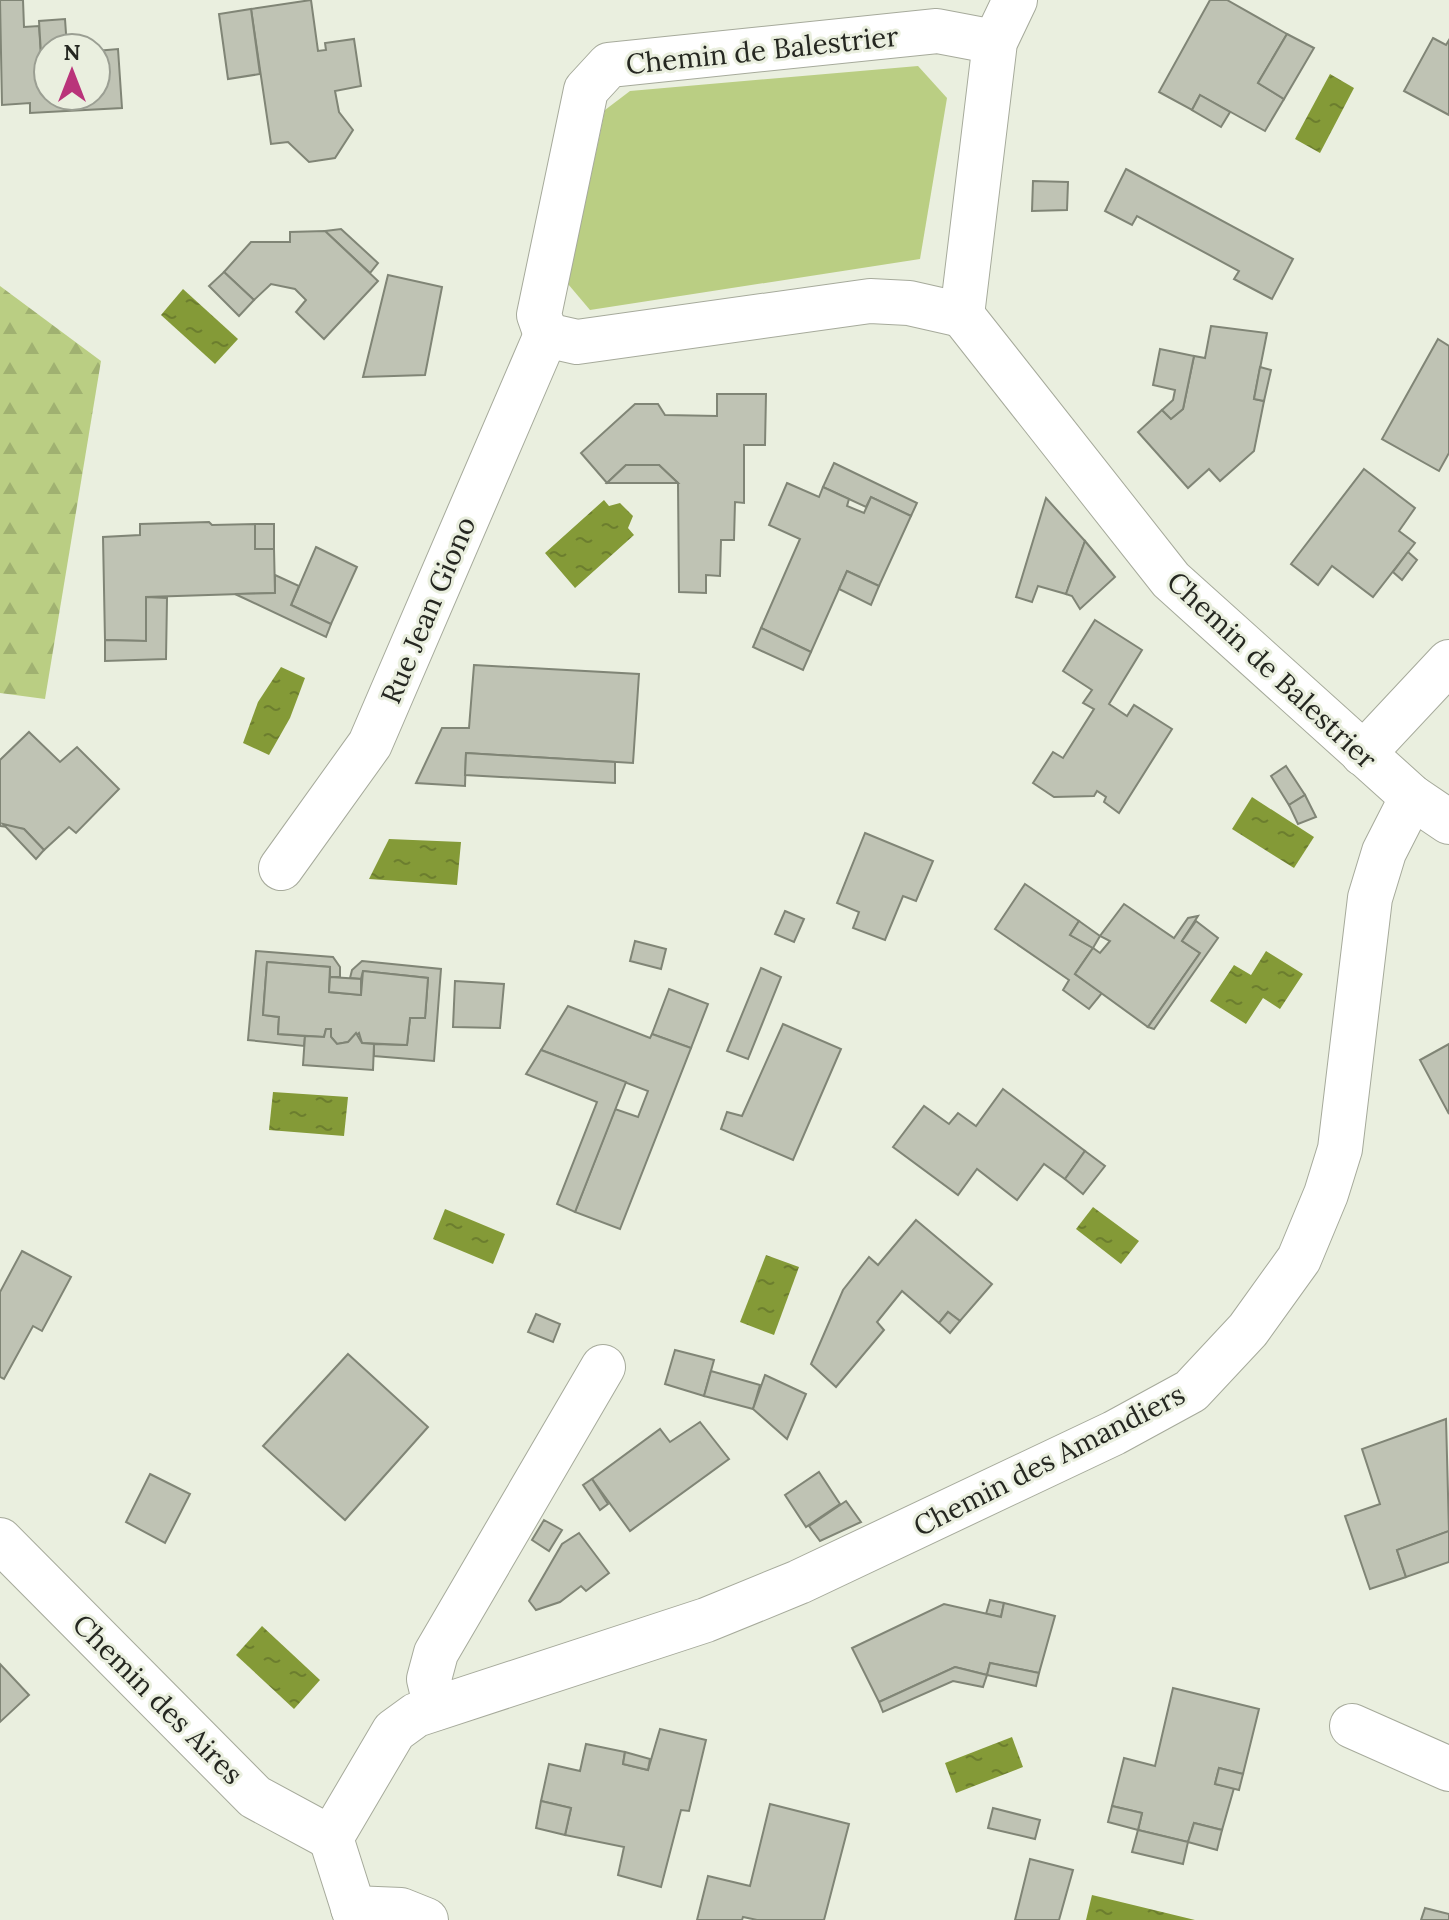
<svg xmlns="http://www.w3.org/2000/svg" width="1449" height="1920" viewBox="0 0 1449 1920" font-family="Lora,serif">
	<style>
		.grass { fill: #bace83 }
		.forest { fill: url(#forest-firs) }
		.water { fill: url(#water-ripples) }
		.building { fill: #bfc3b4; stroke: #808576; stroke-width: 2 }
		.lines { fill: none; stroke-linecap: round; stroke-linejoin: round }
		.street-casing { stroke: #a6aa9b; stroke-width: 46 }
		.street { stroke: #fff; stroke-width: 44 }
		.labels { text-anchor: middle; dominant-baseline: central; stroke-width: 6; stroke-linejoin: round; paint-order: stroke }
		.street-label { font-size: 28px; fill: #252721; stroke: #eaefdf }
	</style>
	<defs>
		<pattern id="forest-firs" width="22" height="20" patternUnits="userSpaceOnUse" patternTransform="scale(2)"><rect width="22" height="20" fill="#bace83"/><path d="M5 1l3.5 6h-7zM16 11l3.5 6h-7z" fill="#a0b171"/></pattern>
		<pattern id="water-ripples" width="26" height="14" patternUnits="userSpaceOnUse" patternTransform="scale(2)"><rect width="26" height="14" fill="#849a37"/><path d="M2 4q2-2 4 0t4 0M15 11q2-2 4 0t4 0" fill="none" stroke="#6c7e2e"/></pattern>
	</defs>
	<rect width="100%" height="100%" fill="#eaefdf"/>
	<polygon class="grass" points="918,66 947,98 920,259 590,310 568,284 605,110 630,91"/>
	<polygon class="forest" points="0,286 101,361 45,699 0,693"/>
	<g class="water">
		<polygon points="1330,74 1354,88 1320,153 1295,139"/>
		<polygon points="183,289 238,339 215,364 161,315"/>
		<polygon points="604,500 609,506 620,503 633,516 628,528 634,535 575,588 545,553"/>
		<polygon points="281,667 305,678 290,718 269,755 243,743 258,702"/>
		<polygon points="1252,797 1314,837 1294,868 1232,829"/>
		<polygon points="389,839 461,842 457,885 369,879"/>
		<polygon points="1266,951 1303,974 1280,1009 1263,998 1246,1024 1210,1001 1234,965 1251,975"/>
		<polygon points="273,1092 348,1097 344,1136 269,1130"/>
		<polygon points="1093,1207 1139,1241 1121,1264 1076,1229"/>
		<polygon points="445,1209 505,1234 493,1264 433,1239"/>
		<polygon points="766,1255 799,1267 774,1335 740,1322"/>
		<polygon points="262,1626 320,1680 294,1709 236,1655"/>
		<polygon points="1012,1737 1023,1767 956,1793 945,1763"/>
		<polygon points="1092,1895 1195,1920 1086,1920"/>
	</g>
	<g class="building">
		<polygon points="0,0 23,0 24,27 39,26 41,54 48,54 48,96 96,96 96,51 118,49 122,108 30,113 30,103 2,105"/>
		<polygon points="311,0 318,51 326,50 325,43 354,39 361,86 335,91 339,112 353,130 335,158 309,162 288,142 271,144 251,9"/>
		<polygon points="1210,0 1227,0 1287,34 1258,83 1284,99 1265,131 1200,95 1192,110 1159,92"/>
		<polygon points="251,9 260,74 228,79 219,14"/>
		<polygon points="65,19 67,48 48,48 48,54 41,54 39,21"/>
		<polygon points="1287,34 1314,48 1284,99 1258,83"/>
		<polygon points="1433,38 1446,45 1449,40 1449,115 1404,91"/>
		<polygon points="1200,95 1230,112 1221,127 1192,110"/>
		<polygon points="1126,169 1293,259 1272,299 1234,279 1239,271 1137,216 1132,225 1105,211"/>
		<polygon points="1033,181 1068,182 1067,210 1032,211"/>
		<polygon points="341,229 378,263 370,273 325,231"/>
		<polygon points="325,231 378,281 324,339 296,312 306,300 295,289 271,284 254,300 224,272 251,242 290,242 290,232"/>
		<polygon points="224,272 254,300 239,316 209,286"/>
		<polygon points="388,275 442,287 425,375 363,377"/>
		<polygon points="1211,326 1267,333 1254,399 1264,401 1254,451 1220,481 1209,469 1188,488 1138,432 1162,410 1171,419 1183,409 1194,356 1205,358"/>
		<polygon points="1438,339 1449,346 1449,453 1439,471 1382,439"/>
		<polygon points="1160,349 1194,356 1183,409 1171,419 1162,410 1173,400 1175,390 1153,385"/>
		<polygon points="1260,367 1271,370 1264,401 1254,399"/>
		<polygon points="717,394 766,394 765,445 744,445 744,503 735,502 734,540 721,540 720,576 706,575 706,593 679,592 678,483 659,465 626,465 607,483 581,453 635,404 658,404 665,415 717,416"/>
		<polygon points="834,463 917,503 911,516 871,497 866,507 823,487"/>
		<polygon points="626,465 659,465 678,483 607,483"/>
		<polygon points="1364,469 1415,508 1399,531 1415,543 1373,597 1332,566 1318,585 1291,564"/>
		<polygon points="787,483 819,497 823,487 849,499 847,506 864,513 871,497 911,516 879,586 847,571 811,652 761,628 800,539 769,525"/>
		<polygon points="1046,498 1085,541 1066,594 1038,586 1032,602 1016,597"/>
		<polygon points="209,522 212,525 255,524 255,549 274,549 275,593 146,597 146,641 105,640 103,537 140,535 140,524"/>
		<rect x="255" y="524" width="19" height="25"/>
		<polygon points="1085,541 1115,577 1080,609 1072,596 1066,594"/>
		<polygon points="316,547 357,567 331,624 291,605"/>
		<polygon points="1408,552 1417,560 1402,580 1393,572"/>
		<polygon points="847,571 879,586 871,605 839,589"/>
		<polygon points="275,575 299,586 291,605 331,624 326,637 235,594 275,593"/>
		<polygon points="146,597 167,598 166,659 105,661 105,640 146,641"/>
		<polygon points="1095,620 1142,650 1109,704 1127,716 1134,705 1172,729 1119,813 1104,802 1106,797 1097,791 1094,796 1054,797 1033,783 1053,752 1063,758 1094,709 1083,703 1092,690 1063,671"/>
		<polygon points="761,628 811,652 803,670 753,647"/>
		<polygon points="474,665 639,674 633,763 466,753 465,786 416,783 442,728 469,728"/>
		<polygon points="29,732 60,762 77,747 119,789 76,833 69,827 44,850 24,829 0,826 0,760"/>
		<polygon points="466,753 615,762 615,783 465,775"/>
		<polygon points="1286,766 1305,795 1289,805 1271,776"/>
		<polygon points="1305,795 1316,817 1298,824 1289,805"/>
		<polygon points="3,824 24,829 44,850 36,859"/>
		<polygon points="865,833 933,861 916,901 903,896 885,940 853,928 859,912 837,903"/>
		<polygon points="1025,884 1079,921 1070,935 1093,948 1075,974 1102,993 1089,1009 1063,990 1069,980 995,929"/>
		<polygon points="1124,904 1174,938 1188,918 1198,916 1182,941 1200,953 1148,1027 1075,974 1093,948 1100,953 1110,941 1100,936"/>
		<polygon points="785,911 804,919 794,942 775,934"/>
		<polygon points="1079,921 1100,936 1093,948 1070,935"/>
		<polygon points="1196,921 1218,938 1154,1029 1148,1027 1200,953 1182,941"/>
		<polygon points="635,941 666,949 661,969 630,961"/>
		<polygon points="256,951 333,957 340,967 340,977 330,977 330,967 267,962 263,1015 279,1017 278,1034 305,1036 304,1046 248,1040"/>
		<polygon points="362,961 441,969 434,1061 374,1056 374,1044 407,1045 410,1018 425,1018 428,978 363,971 361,979 350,978 352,970"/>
		<polygon points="267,962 330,967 329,992 361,995 363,971 428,978 425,1018 410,1018 407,1045 362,1043 359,1033 348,1042 337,1044 331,1037 331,1029 326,1029 324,1037 278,1034 279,1017 263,1015"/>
		<polygon points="761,968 781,977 748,1059 727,1051"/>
		<polygon points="330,977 361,979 361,995 329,992"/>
		<polygon points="455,981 504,984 500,1028 453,1027"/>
		<polygon points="669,989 708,1004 691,1048 652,1034"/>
		<polygon points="568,1006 650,1038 652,1034 691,1048 620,1229 575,1212 615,1109 638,1117 648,1091 541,1050"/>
		<polygon points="783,1024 841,1049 793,1160 721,1129 727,1112 742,1116"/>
		<polygon points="326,1029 331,1029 331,1037 337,1044 348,1042 356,1033 362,1043 374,1044 373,1070 303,1065 305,1036 324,1037"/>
		<polygon points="1449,1044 1449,1114 1420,1060"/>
		<polygon points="541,1050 626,1082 575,1212 557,1204 597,1102 526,1074"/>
		<polygon points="1003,1089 1085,1151 1065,1179 1044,1164 1017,1200 977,1169 958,1195 893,1147 924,1106 949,1124 958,1113 976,1126"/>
		<polygon points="1085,1151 1105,1166 1083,1194 1065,1179"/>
		<polygon points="916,1220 992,1284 960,1321 948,1312 939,1323 902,1291 877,1322 884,1330 836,1387 811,1364 843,1290 869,1257 878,1265"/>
		<polygon points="22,1251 71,1277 42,1331 33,1326 4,1379 0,1377 0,1292"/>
		<polygon points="948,1312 960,1321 950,1333 939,1323"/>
		<polygon points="536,1314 560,1324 553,1342 528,1332"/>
		<polygon points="675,1350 714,1360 704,1396 665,1384"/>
		<polygon points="348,1354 428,1427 345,1520 263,1446"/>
		<polygon points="711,1371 760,1385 753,1409 704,1396"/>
		<polygon points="765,1375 806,1394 787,1439 753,1409"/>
		<polygon points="1446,1419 1449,1531 1397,1550 1406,1577 1370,1589 1345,1516 1380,1504 1362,1449"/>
		<polygon points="700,1422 729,1459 630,1531 592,1479 660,1429 670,1442"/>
		<polygon points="819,1472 840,1504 806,1527 785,1495"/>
		<polygon points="150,1474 190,1494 165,1543 126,1522"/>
		<polygon points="592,1479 608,1504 600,1510 583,1485"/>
		<polygon points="846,1501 861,1522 820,1541 809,1526"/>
		<polygon points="544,1520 562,1530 549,1551 532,1540"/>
		<polygon points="1449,1531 1449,1562 1406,1577 1397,1550"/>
		<polygon points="579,1533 609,1573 586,1591 581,1586 560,1602 536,1610 529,1601 562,1544"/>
		<polygon points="990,1600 1004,1603 1001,1617 986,1614"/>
		<polygon points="1004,1603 1055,1616 1039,1673 990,1663 987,1675 955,1667 879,1702 852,1648 944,1604 1001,1617"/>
		<polygon points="990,1663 1039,1673 1036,1686 987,1675"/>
		<polygon points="0,1664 29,1695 0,1722"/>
		<polygon points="955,1667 987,1675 983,1687 953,1681 883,1712 879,1702"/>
		<polygon points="1173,1688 1259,1709 1243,1774 1219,1768 1215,1784 1234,1788 1222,1830 1194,1823 1188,1842 1138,1830 1142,1813 1112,1806 1124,1758 1155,1766"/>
		<polygon points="660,1729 706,1740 689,1811 681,1810 661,1887 618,1875 624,1847 565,1835 571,1808 541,1801 549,1764 580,1771 586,1744 625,1752 623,1764 648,1770"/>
		<polygon points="625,1752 650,1759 648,1770 623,1764"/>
		<polygon points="1219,1768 1243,1774 1239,1790 1215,1784"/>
		<polygon points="541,1801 571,1808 565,1835 536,1828"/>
		<polygon points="770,1804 849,1824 824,1920 757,1920 743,1917 742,1920 697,1920 708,1876 750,1886"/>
		<polygon points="1112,1806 1142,1813 1138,1830 1108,1822"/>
		<polygon points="993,1808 1040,1820 1035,1839 988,1828"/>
		<polygon points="1194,1823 1222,1830 1217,1850 1188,1842"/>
		<polygon points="1138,1830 1188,1842 1183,1864 1132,1852"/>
		<polygon points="1030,1859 1073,1870 1059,1920 1015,1920"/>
		<polygon points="1425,1908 1449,1914 1449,1920 1421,1920"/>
	</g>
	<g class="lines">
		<g class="street-casing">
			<g id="street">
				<polyline points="1015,0 995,42 962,315 1171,580 1412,797 1449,822"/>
				<polyline points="546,335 539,315 586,90 609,65 937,31 995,42"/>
				<polyline points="546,335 577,342 870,301 909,303 962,315"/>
				<polyline points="1363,754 1449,662"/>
				<polyline points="281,868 370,744 546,335"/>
				<polyline points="0,1540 255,1797 331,1838"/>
				<polyline points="436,1708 429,1679 436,1653 603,1367"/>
				<polyline points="1352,1726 1449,1769"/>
				<polyline points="331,1838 394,1731 416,1715 706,1620 799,1582 1114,1433 1191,1391 1248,1330 1299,1259 1326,1194 1340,1149 1370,898 1384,852 1412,797"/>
				<polyline points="331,1838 357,1920"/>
				<polyline points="353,1908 401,1910 426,1920"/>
			</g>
		</g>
		<use href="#street" class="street"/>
	</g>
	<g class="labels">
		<g class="street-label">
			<text transform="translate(762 50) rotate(-6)">Chemin de Balestrier</text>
			<text transform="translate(428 610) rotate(-67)">Rue Jean Giono</text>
			<text transform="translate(1272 670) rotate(43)">Chemin de Balestrier</text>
			<text transform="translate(1049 1460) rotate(-27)">Chemin des Amandiers</text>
			<text transform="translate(158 1699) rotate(45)">Chemin des Aires</text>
		</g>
	</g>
	<g transform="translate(72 72)"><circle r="38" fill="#eaefdf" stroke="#9b9f93" stroke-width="2"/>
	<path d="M0-6L14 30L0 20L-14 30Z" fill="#b9347a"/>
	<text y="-12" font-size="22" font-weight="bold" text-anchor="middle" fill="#252721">N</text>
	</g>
</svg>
